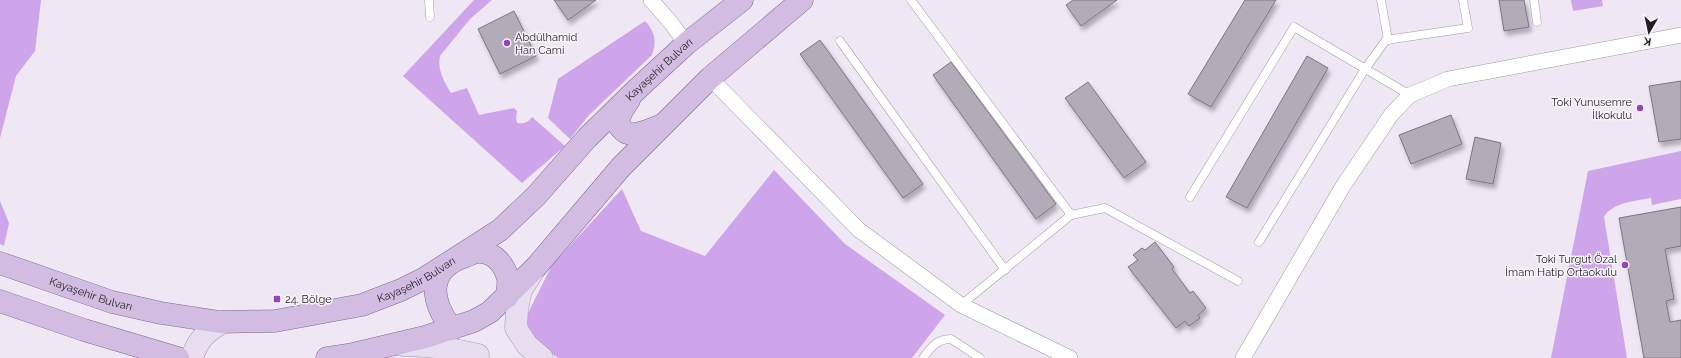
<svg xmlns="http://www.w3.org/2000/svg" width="1681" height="358" viewBox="0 0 1681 358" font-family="Raleway,sans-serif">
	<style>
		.green { fill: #cea5ea }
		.building { fill: #b3abb8; stroke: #7d7682; filter: url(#shadow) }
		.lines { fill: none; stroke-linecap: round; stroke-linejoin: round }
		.lane-casing { stroke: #a19aa7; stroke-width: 9 }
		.street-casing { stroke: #a19aa7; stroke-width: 16 }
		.secondary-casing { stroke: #a19aa7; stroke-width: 23 }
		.primary-casing { stroke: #816792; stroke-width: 23 }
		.lane { stroke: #fff; stroke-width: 8 }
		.street { stroke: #fff; stroke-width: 15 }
		.secondary { stroke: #e9ddf0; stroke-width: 22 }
		.primary { stroke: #d3bce2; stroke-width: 22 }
		.poi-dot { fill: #9046b9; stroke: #faf5fd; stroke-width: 1.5 }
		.labels { text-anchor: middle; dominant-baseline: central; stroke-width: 3; stroke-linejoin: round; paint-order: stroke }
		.poi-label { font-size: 11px; fill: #211e23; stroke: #faf5fd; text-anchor: start }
		.street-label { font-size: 11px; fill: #211e23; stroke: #faf5fd }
	</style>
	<defs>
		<filter id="shadow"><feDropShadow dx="2.5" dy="4.5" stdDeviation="2" flood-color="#0004"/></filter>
	</defs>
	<rect width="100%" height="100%" fill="#efe7f4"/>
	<g class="green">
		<polygon points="0,0 41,0 35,51 16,76 0,138"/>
		<path d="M474,0h18l-22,19 -30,37c-3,13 4,26 11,37l16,-5 12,27 35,-7 3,3 -1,7 1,5c6,1 11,0 15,-6l33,29 -43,37 -119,-107z"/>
		<polygon points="1571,0 1602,0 1603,6 1573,11"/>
		<path d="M645,21c10,11 12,20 7,34l-63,60 -19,24 -22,-21 10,-39z"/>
		<path d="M1681,151v48l-29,6 -1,-7c-16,3 -38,4 -47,19l23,141h-76l37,-187z"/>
		<polygon points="774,170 845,244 945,315 912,358 558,358 530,337 526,317 552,265 622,189 641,231 705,256"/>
		<polygon points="0,201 9,223 4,246 0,244"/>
	</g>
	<g class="building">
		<polygon points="554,0 596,0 568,20"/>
		<polygon points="1073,0 1117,0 1081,26 1066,5"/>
		<polygon points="1245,0 1276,0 1211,107 1188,94"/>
		<polygon points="1499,0 1524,0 1529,27 1504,31"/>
		<polygon points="514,11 536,56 500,74 478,29"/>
		<polygon points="820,40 923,184 903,198 800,54"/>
		<polygon points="1307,56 1328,68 1247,208 1226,197"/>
		<polygon points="951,62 1056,204 1036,219 933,75"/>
		<polygon points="1681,81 1681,139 1659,142 1649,86"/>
		<polygon points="1088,82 1146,162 1124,178 1065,98"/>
		<polygon points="1451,115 1462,144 1411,164 1399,135"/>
		<polygon points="1475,137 1501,143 1493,184 1466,179"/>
		<polygon points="1681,207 1681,246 1665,249 1674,299 1666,301 1670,322 1681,320 1681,358 1644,358 1619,218"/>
		<polygon points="1155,242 1174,267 1172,269 1190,293 1193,291 1206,308 1198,315 1200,318 1189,326 1185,321 1176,328 1128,267 1138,260 1133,255 1142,248 1145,250"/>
	</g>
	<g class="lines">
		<g class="lane-casing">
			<g id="lane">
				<polyline points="429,0 430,17"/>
				<polyline points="911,0 1071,215 1105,208 1238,281"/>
				<polyline points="1381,0 1388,40"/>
				<polyline points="1534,0 1537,22"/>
				<polyline points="840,41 1005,270"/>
				<polyline points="1190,197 1294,27 1410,95"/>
				<polyline points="1259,242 1365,69 1386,40 1468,28 1463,0"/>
				<polyline points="961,305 1071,215"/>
				<path d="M923,358c8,-11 14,-19 28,-19l29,19"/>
			</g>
		</g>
		<g class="street-casing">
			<g id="street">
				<polyline points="651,0 672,24 686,44"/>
				<polyline points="710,78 859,230 961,305 1070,358"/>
				<polyline points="1243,358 1343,186 1391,115 1410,95 1448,79 1681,35"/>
			</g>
		</g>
		<g class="secondary-casing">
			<g id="secondary">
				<polyline points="532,273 521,290 517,309 516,328 527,345 542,358"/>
				<path d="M404,345c26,0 49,4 74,10"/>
				<path d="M192,358c5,-18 15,-27 31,-36"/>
			</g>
		</g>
		<g class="primary-casing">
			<g id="primary">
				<path d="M629,100c-3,5 -8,11 -9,16 -2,5 -2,9 1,12 9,13 30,1 41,-3"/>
				<path id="s1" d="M0,263l112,39 49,11 59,9 55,-1 87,-16 39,-15 24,-12 75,-48 36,-34 51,-58 47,-46 52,-48 56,-44"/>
				<polyline points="0,301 84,330 178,358"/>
				<path d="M452,329c-22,-29 -26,-60 14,-73 5,-2 11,-5 15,-4 14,1 23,13 27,26 1,6 -1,13 -1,19"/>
				<polyline points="327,358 353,354 425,337 474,321 490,312 536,267 621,167 710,78 802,0"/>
			</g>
		</g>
		<use href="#lane" class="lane"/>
		<use href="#street" class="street"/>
		<use href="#secondary" class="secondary"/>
		<use href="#primary" class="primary"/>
	</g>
	<g class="poi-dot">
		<circle cx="507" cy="43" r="4"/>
		<circle cx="1640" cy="108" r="4"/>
		<circle cx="1625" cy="265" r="4"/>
		<rect x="273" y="295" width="8" height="8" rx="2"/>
	</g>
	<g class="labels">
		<g class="poi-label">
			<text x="515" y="37">Abdülhamid<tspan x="515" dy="13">Han Cami</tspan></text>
			<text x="1632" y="102" text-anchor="end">Toki Yunusemre<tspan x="1632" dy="13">İlkokulu</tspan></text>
			<text x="1617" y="259" text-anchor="end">Toki Turgut Özal<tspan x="1617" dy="13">İmam Hatip Ortaokulu</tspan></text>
			<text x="285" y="299">24. Bölge</text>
		</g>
		<g class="street-label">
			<text stroke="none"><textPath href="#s1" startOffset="756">Kayaşehir Bulvarı</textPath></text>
			<text stroke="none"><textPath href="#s1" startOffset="432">Kayaşehir Bulvarı</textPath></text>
			<text stroke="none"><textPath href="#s1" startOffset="96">Kayaşehir Bulvarı</textPath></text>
		</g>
	</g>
	<g transform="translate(1649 32) rotate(189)" stroke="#faf5fd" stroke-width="3" paint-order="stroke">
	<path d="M0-3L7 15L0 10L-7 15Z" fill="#211e23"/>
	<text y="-6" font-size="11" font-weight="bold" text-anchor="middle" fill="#211e23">K</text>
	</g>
</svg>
